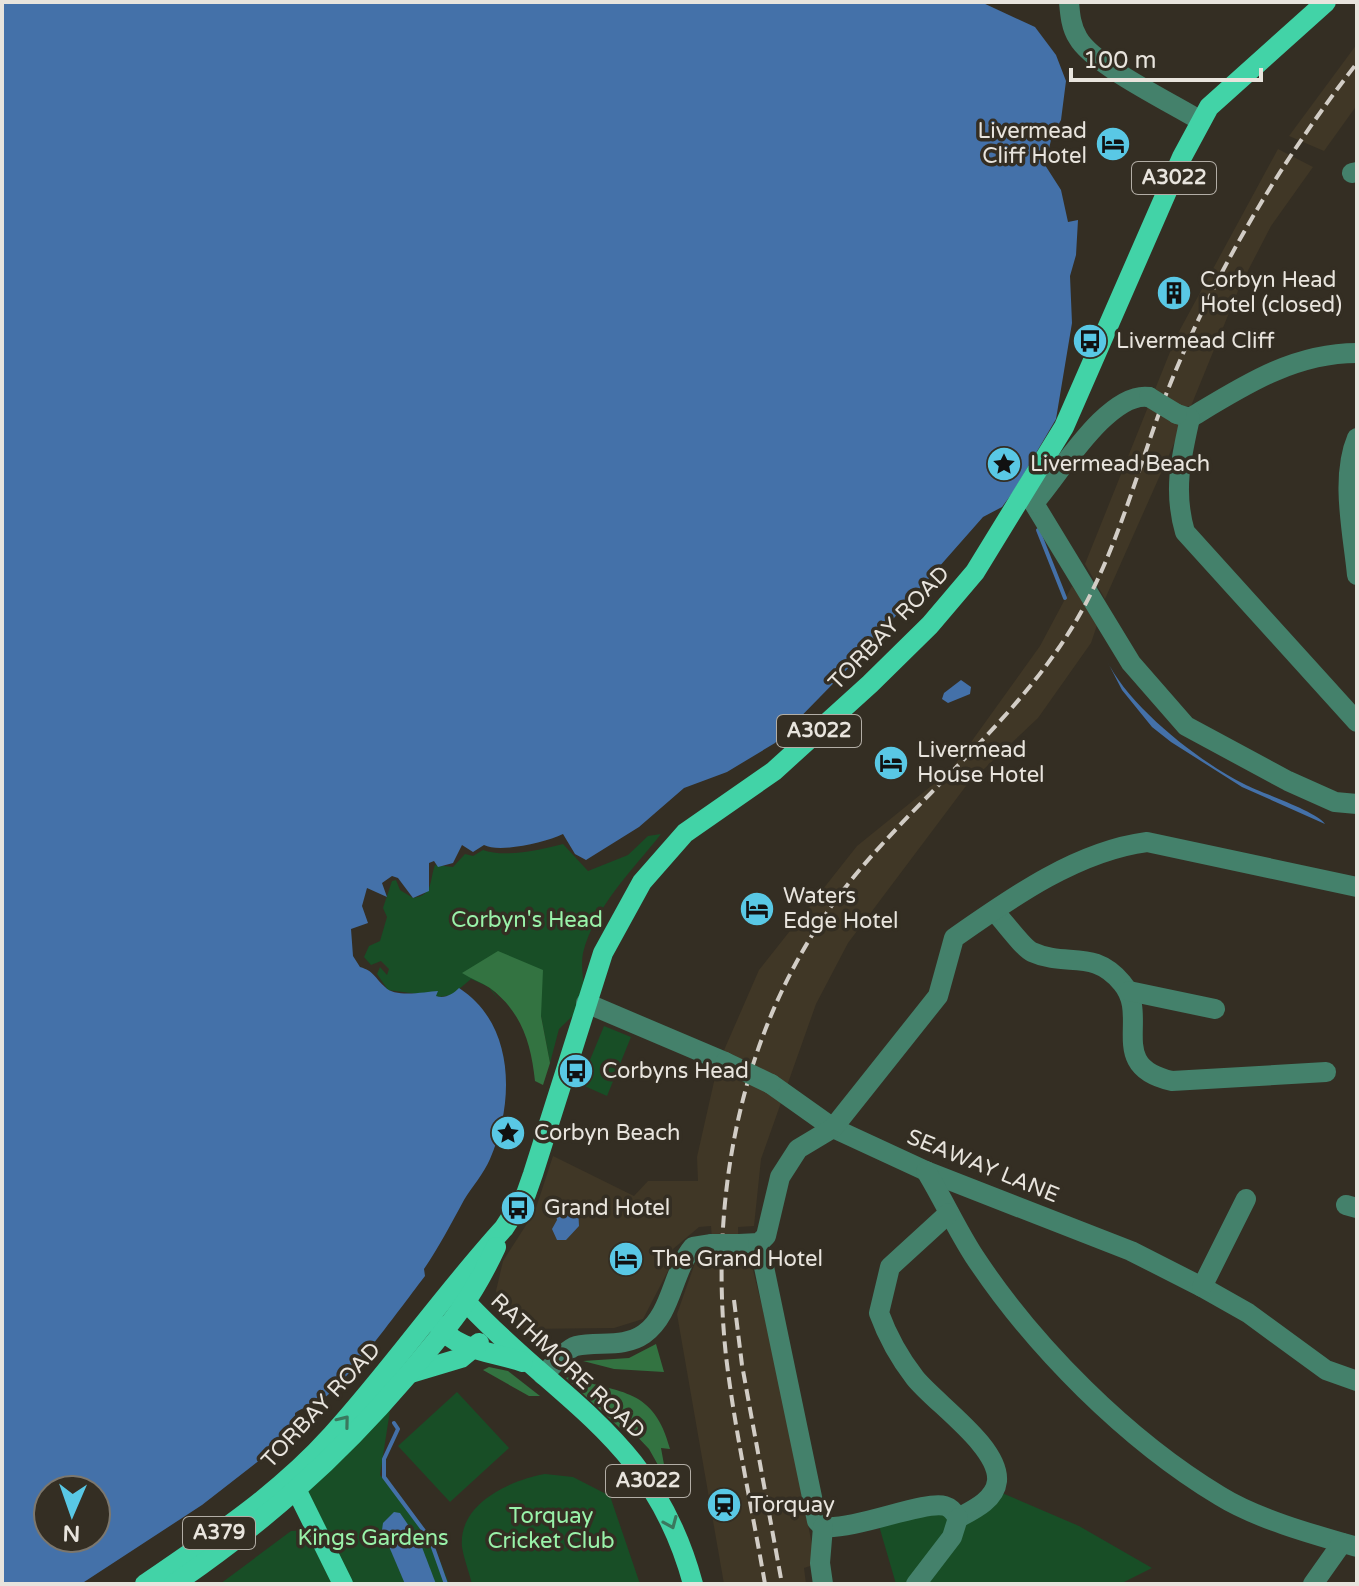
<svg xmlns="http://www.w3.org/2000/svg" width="1359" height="1586" viewBox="0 0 1359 1586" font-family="'Varela Round',sans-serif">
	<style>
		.built { fill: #403726 }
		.green { fill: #184e26 }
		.forest { fill: #337341 }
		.water { fill: #4471a9; fill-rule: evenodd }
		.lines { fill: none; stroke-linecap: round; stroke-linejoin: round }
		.stream { stroke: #4471a9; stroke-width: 4 }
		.minor { stroke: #44816b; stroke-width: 20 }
		.major { stroke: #42d3a7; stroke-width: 20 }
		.rail { stroke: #d2cdc6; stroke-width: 4; stroke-dasharray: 12 6; stroke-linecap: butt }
		.minor-bridge { stroke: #44816b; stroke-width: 20 }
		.oneway { stroke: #3a785e }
		.labels { text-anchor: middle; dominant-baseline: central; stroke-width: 7; stroke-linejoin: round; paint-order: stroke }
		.shield { fill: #342e23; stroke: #b2ada5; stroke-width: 2 }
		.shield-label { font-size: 20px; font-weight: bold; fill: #e8e4dd }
		.poi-label { font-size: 22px; fill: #e8e4dd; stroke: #342e23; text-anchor: start }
		.street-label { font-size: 22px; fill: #e8e4dd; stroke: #342e23 }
		.park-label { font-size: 22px; fill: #99f2a9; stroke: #342e23 }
	</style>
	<rect width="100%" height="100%" fill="#342e23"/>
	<g class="built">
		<polygon points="1357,44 1357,105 1324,151 1289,136"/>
		<polygon points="1278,149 1313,167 1271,226 1240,286 1191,406 1179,406 1181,428 1105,599 1085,564 1176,337"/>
		<polygon points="1072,586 1098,622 1091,643 1038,718 966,786 848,943 816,1004 761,1159 754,1226 738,1227 739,1252 749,1254 771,1343 816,1564 804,1568 806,1584 724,1584 677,1314 696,1260 713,1252 711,1226 699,1227 673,1249 670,1267 643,1319 614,1328 521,1329 505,1315 496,1291 503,1261 535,1211 553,1156 634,1196 648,1181 698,1181 697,1157 718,1064 759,970 857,846 951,770 1040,646"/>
	</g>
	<g class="green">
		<path d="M661,834c-29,37 -66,72 -78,119 -3,15 2,35 3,50l-27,26 -9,34 -9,-47 -52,-31 11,17 -11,-15 -18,-8 -19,16 -12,2 -52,-7 -11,-16 3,-7 7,8 2,-6 -8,-8 -10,4 -7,-8 5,-11 11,-5 7,-24 -4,-9 9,-27 4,-1 4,10 13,8c21,-3 16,-17 22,-33l18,2 12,-13 8,2 10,-6c21,8 58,0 80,-6l25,27 40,-16 20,-19z"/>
		<polygon points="604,1026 631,1037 607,1096 580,1084"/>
		<polygon points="393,1391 380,1475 431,1538 449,1584 343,1584 298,1491"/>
		<polygon points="457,1392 509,1448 450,1502 398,1446"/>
		<path d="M545,1474l28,3 37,19 30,88h-168c-3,-12 -8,-25 -10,-37 -4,-44 49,-67 83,-73z"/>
		<polygon points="995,1490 1079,1526 1152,1568 1120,1584 896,1584 877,1519 953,1509"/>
		<polygon points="310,1530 333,1584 220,1584 291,1531"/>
	</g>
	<g class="forest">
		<path d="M498,951l45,19 -2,46 9,47 -7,22 -8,-4c-4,-37 -13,-69 -45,-93 -9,-6 -19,-9 -28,-15z"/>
		<polygon points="656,1344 664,1372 614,1369 583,1361 629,1358"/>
		<polygon points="489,1367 508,1371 540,1396 529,1396 483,1370"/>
		<path d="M569,1377c53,17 85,11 101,72l-9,-1 6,33 -18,-32 -18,-19h-9l-56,-52z"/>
	</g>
	<g class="water">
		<path d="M2,2h979l54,25 21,28 10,26 -5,39 -9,16 -7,29 16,25 7,32 10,-2 -2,35 -6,21 2,47 -16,96 -43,73 -11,15 -19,10 -119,135 -89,91 -48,29 -43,16 -45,39 -53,33 -11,-6 -12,-20c-19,9 -64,19 -79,11l-11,7 -11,-7 -9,18 -15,4 -4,-6 -5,2v28l-16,7 -15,-20 -6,-2 -10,7 5,14 -20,-9 -5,18 6,17 -17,6 2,27 7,11c14,4 15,11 25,20 10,11 39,5 53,4l-2,5c9,3 17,-2 23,-8 56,36 56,114 31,171 -6,14 -18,28 -26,41 -13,24 -25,47 -40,69l1,7c-21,27 -83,114 -108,127 -8,4 -14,4 -22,10v12l-8,14 -85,66 -121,79h-79zM48,1490h48v48h-48z"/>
		<path d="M1106,659c22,47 92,102 138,125 17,9 72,27 81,40l-83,-37 -71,-45 -19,-15 -30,-37z"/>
		<polygon points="961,680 971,687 970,694 948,703 942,699 944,693"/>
		<polygon points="565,1201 578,1207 579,1226 566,1240 557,1240 552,1229 557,1220 555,1210"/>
		<polygon points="394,1512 400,1513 420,1542 436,1584 405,1584 382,1530 383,1523"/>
	</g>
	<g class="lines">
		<g class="stream">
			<polyline points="1038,530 1065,598"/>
			<polyline points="394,1423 398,1429 384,1459 384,1477 430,1539 446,1584"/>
		</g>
		<g class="minor">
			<path d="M1069,2c1,12 2,25 9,36 15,27 94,65 123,83"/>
			<polyline points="1352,173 1357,172"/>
			<path d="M1177,414l13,4c53,-32 103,-65 167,-65"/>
			<path d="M1190,418c-9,40 -17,73 -5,114l172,190"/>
			<path d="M1357,438c-17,40 -4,95 0,137"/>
			<polyline points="1027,492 1131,663 1186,726 1288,781 1335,802 1357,804"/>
			<path d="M1034,503c25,-28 74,-112 115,-106"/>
			<path d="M994,911c9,9 29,37 38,41 35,16 61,-4 90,31 29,34 -17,83 50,98l154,-9"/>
			<polyline points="1129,991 1215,1009"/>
			<polyline points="586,1003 725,1062"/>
			<polyline points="771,1084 833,1128 926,1171 1131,1251 1202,1287 1248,1313 1326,1370 1357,1381"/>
			<path d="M926,1171c17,28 30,57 48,85 60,91 153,184 246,240 37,23 95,39 137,51"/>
			<polyline points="1346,1205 1357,1208"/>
			<path d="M949,1213l-59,54 -11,46c8,22 22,47 36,65 21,26 85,69 82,103 -2,19 -24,29 -39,37"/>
			<polyline points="759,1243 817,1521 823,1527"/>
			<path d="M739,1244l20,-1 7,-7 14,-59 18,-28 35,-21 105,-132 16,-58c57,-40 123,-87 193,-96l210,45"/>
			<polyline points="1202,1287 1246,1199"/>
			<path d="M543,1375c9,-8 23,-26 33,-29 23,-5 48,2 68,-12 28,-20 28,-62 49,-87l19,-3"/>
			<path d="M823,1527c34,3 101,-27 122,-21 7,2 9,7 13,12"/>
			<polyline points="823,1527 820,1563 823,1584"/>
			<polyline points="916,1584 952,1537 958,1518"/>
			<polyline points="1313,1584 1342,1543"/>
		</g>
		<g class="major">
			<path d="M468,1304c93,99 186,135 225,280"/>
			<path d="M438,1325c18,26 57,27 85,37"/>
			<polyline points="411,1373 461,1358 479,1343"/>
			<polyline points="292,1481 343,1584"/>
			<path d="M145,1584c66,-45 133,-89 187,-149 60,-66 111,-140 172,-207l22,-34 7,-20 70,-221 39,-71 43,-49 89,-62 96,-87 60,-59 45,-53 89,-145 118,-270 27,-50 117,-105"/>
			<path d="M174,1584c90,-62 161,-124 232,-207 40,-48 63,-72 90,-130"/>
		</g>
		<g class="rail">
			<polyline points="734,1300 742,1365 782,1584"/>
			<path d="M765,1584c-13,-76 -30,-152 -39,-228 -18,-168 18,-344 126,-477 76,-93 175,-166 233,-274 35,-66 54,-139 80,-208 47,-120 113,-232 192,-334"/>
		</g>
		<g class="minor-bridge">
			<polyline points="1149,397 1177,414"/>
			<polyline points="725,1062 771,1084"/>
			<polyline points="712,1244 739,1244"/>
		</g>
	</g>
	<defs><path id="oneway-chevron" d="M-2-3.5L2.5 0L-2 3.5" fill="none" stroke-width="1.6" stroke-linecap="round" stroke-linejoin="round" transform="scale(2)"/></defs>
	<g class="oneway">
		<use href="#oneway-chevron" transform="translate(344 1421) rotate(-51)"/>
		<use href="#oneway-chevron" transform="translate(671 1523) rotate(67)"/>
	</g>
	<defs>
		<g id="hotel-disc" transform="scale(1.8)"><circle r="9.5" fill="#59c8e5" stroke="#342e23"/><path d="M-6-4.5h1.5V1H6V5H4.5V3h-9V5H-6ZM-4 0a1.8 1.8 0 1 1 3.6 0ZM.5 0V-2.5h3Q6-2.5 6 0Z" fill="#111"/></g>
		<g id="building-disc" transform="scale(1.8)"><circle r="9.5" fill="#59c8e5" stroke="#342e23"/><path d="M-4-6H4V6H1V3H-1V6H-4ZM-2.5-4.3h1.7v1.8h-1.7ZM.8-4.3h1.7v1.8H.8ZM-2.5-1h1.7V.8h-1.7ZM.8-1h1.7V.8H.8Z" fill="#111"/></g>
		<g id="bus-disc" transform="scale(1.8)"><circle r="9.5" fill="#59c8e5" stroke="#342e23"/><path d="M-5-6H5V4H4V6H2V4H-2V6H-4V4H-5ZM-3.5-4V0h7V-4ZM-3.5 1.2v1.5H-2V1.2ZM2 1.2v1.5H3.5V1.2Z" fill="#111"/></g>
		<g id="sight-disc" transform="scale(1.8)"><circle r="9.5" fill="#59c8e5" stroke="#342e23"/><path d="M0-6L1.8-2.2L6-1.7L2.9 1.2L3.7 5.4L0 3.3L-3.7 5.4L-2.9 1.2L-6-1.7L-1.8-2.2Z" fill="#111"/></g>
		<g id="station-disc" transform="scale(1.8)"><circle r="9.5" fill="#59c8e5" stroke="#342e23"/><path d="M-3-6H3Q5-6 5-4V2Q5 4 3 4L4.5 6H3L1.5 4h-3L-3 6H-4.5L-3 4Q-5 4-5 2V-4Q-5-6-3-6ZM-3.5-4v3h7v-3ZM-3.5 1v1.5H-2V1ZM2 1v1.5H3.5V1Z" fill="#111"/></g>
	</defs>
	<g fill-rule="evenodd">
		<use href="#hotel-disc" x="1113" y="144"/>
		<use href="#building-disc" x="1174" y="293"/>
		<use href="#bus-disc" x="1090" y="341"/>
		<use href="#sight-disc" x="1004" y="464"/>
		<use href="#hotel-disc" x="891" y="763"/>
		<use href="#hotel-disc" x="757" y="909"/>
		<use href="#bus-disc" x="576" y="1071"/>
		<use href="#sight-disc" x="508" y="1133"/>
		<use href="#bus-disc" x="518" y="1208"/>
		<use href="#hotel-disc" x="626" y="1259"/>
		<use href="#station-disc" x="724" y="1505"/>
	</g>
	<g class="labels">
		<g class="shield">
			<rect x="1132" y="162" width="84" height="32" rx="6"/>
			<rect x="777" y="715" width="84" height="32" rx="6"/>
			<rect x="606" y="1465" width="84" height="32" rx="6"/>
			<rect x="183" y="1517" width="72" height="32" rx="6"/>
		</g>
		<g class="shield-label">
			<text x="1174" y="178">A3022</text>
			<text x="819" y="731">A3022</text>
			<text x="648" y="1481">A3022</text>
			<text x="219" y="1533">A379</text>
		</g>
		<g class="poi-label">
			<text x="1087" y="131" text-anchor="end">Livermead<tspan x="1087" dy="25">Cliff Hotel</tspan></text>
			<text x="1200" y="280">Corbyn Head<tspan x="1200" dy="25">Hotel (closed)</tspan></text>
			<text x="1116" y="341">Livermead Cliff</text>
			<text x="1030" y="464">Livermead Beach</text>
			<text x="917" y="750">Livermead<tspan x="917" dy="25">House Hotel</tspan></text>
			<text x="783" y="896">Waters<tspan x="783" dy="25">Edge Hotel</tspan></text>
			<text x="602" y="1071">Corbyns Head</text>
			<text x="534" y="1133">Corbyn Beach</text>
			<text x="544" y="1208">Grand Hotel</text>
			<text x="652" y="1259">The Grand Hotel</text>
			<text x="750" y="1505">Torquay</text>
		</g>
		<g class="street-label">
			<text transform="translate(889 628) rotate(-46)">TORBAY ROAD</text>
			<text transform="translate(983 1166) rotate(22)">SEAWAY LANE</text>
			<text transform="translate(568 1366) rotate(43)">RATHMORE ROAD</text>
			<text transform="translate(321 1405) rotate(-47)">TORBAY ROAD</text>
		</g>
		<g class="park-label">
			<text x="527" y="920">Corbyn's Head</text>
			<text x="551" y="1516">Torquay<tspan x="551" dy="25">Cricket Club</tspan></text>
			<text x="373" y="1538">Kings Gardens</text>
		</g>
	</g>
	<rect width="1359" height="1586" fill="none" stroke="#e8e4dd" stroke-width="8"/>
	<g transform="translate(72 1514) rotate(182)"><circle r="38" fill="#342e23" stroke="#7c776d" stroke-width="2"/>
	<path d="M0-6L14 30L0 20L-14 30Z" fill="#59c8e5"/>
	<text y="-12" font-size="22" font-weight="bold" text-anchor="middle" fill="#e8e4dd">N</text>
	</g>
	<path d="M1071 68v12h190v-12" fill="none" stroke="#e8e4dd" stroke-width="4"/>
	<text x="1083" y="68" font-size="24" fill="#e8e4dd" stroke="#342e23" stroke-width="6" paint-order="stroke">100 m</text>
</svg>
